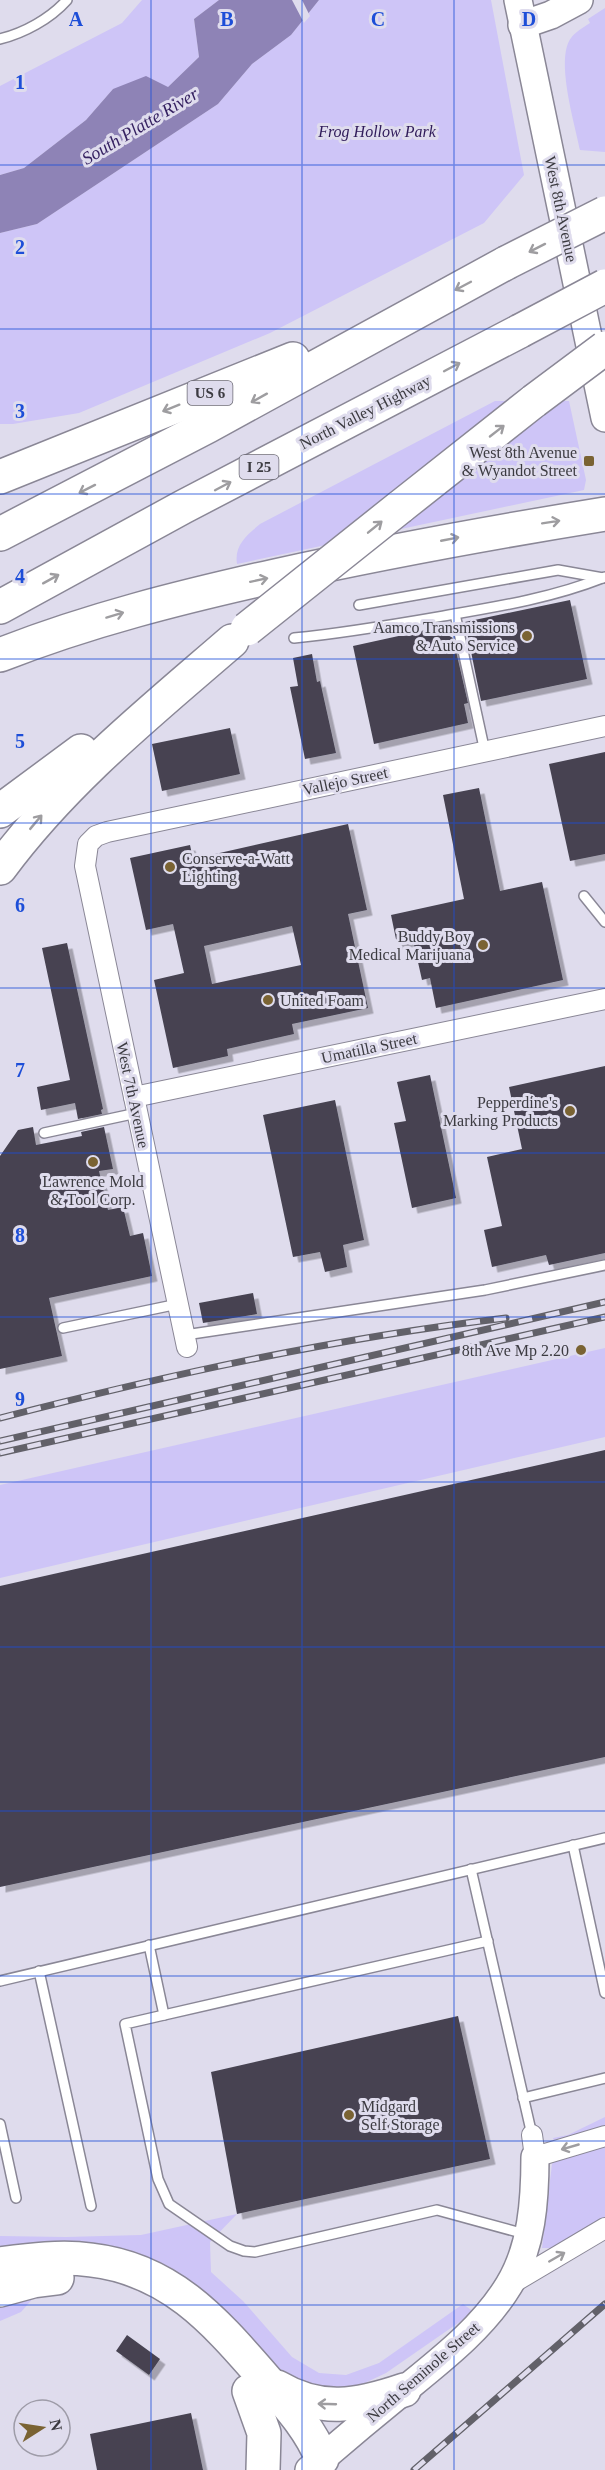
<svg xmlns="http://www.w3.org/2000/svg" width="605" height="2470" viewBox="0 0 605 2470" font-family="'Times New Roman',serif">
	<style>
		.green { fill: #cec5f7 }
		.water { fill: #8e83b6 }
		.pier { fill: #dfdced }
		.building { fill: #464351; fill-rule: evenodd; filter: url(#shadow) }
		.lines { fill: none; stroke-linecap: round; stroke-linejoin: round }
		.lane-casing { stroke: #8a8796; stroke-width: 12 }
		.street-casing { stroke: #8a8796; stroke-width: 22 }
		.secondary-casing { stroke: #8a8796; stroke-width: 30 }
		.highway-casing { stroke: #8a8796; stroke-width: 36 }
		.lane { stroke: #fff; stroke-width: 9 }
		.street { stroke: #fff; stroke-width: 20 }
		.secondary { stroke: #fff; stroke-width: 27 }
		.highway { stroke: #fff; stroke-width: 33 }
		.rail-casing { stroke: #626169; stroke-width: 7 }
		.rail { stroke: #dfdced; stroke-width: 4.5; stroke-dasharray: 14; stroke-linecap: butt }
		.highway-bridge-casing { stroke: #8a8796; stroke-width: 36; stroke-linecap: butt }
		.highway-bridge { stroke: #fff; stroke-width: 33 }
		.oneway { stroke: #9e9da0 }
		.grid { fill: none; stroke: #1d4ed8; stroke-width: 1.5; stroke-opacity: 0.55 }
		.poi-dot { fill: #7a6333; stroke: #dfdced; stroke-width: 2 }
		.labels { text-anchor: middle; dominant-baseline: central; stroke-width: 6; stroke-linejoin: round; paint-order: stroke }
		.shield { fill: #dfdced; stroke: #6d6b75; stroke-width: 1.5 }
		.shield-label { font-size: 15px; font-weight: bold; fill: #3c3b41 }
		.park-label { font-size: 16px; font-style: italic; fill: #2f1a59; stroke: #dfdced }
		.street-label { font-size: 16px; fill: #3c3b41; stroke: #dfdced }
		.poi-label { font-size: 16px; fill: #3c3b41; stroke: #dfdced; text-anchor: end }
		.water-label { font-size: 18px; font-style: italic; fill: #352161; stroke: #dfdced }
		.grid-label { font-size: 20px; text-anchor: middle; font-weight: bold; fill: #1d4ed8; stroke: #dfdced; stroke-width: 6; stroke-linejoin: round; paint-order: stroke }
	</style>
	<defs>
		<filter id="shadow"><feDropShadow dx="5.5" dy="5.5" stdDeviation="0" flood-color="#0004"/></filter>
	</defs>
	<rect width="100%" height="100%" fill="#dfdced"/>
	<g class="green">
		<polygon points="142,0 219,0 194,19 199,57 168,87 113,89 86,120 24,168 0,175 0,86 122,23"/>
		<polygon points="319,0 491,0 524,175 484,223 270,333 79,413 13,424 0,424 0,233 37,224 218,104 252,64 291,35"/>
		<path d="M605,8v144l-25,-2c-5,-26 -25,-91 -9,-112 4,-6 13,-11 19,-15l-2,-4z"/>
		<path d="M495,401h74l17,79 -2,10 -347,74c-3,-19 10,-29 23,-40z"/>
		<polygon points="605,1348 605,1437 0,1578 0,1485"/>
		<polygon points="605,2117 605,2129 555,2145 553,2138 568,2135"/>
		<polygon points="605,2144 605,2221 552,2248 542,2248 552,2164 556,2160"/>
		<polygon points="237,2214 210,2242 211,2272 243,2301 292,2357 319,2373 346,2375 379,2363 463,2304 474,2312 386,2373 352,2389 313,2392 283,2375 185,2283 0,2254 0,2236 66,2237 141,2235"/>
		<polygon points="41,2289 21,2312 0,2321 0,2298"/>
	</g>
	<polygon class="water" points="219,0 319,0 291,35 252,64 218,104 37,224 0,233 0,175 24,168 86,120 113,89 146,76 168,87 199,57 194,19"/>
	<polygon class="pier" points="292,0 302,0 310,16 304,23"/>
	<g class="building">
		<polygon points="570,600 587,679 481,701 465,622"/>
		<polygon points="435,628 453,638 468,703 464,704 468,723 374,744 353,646"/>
		<polygon points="312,654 317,682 320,681 336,753 305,759 290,687 298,686 293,658"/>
		<polygon points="230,728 240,774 162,791 152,744"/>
		<polygon points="605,752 605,854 570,861 549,764"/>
		<polygon points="479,788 500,891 542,882 563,980 436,1008 430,978 422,980 413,940 397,944 391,915 464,899 443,795"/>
		<path d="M348,824l19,86 -19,4 20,94 -76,16 2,10 -67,15 1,7 -55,12 -19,-88 30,-7 -11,-49 -27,6 -16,-72 60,-13 3,14zM292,926l9,39 -89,19 -8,-38z"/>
		<polygon points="67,943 103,1109 101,1110 102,1114 78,1119 75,1103 41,1110 37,1087 70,1080 42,948"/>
		<polygon points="605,1066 605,1253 549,1265 546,1255 492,1267 484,1230 502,1226 487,1157 522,1149 509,1087"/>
		<polygon points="430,1075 456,1198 412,1208 394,1123 406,1121 397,1082"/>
		<polygon points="335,1100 364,1240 343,1245 347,1267 325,1272 320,1252 293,1257 263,1115"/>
		<polygon points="33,1127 36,1145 82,1136 81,1132 104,1127 113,1169 99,1171 108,1210 123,1207 130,1236 143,1233 152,1276 49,1298 62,1356 0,1369 0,1156 18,1130"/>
		<polygon points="253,1293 257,1314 203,1323 199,1303"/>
		<polygon points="605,1450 605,1757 0,1887 0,1586"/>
		<polygon points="458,2016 490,2159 237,2214 211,2072"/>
		<polygon points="127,2335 160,2359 149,2375 116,2351"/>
		<polygon points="191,2413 203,2470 97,2470 90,2434"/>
	</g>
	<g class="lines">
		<g class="lane-casing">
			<g id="lane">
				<path d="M0,39c24,-6 50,-20 67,-39"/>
				<polyline points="359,605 558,570 603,578"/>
				<polyline points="455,614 485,752"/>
				<path d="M294,638c52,-5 103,-14 155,-23 53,-9 106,-18 156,-38"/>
				<polyline points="584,896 605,922"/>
				<polyline points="44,1133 137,1113"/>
				<polyline points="63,1328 178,1304"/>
				<polyline points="185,1335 485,1290 605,1265"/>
				<polyline points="573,1845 605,1993"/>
				<polyline points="471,1869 532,2135"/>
				<polyline points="149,1945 164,2015 488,1941"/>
				<polyline points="39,1971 91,2206"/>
				<polyline points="0,1981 605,1838"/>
				<polyline points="164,2015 125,2024 158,2179 169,2204 230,2246 244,2251 255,2252 437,2210 525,2234"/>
				<polyline points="523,2098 605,2078"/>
				<polyline points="0,2124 16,2198"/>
			</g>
		</g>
		<g class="street-casing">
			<g id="street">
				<polyline points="134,1097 605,999"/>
				<polyline points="187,1347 85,866 88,844 96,836 107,832 605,726"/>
				<polyline points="532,2135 535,2157 605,2136"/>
				<polyline points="509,2285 605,2228"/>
			</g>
		</g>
		<g class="secondary-casing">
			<g id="secondary">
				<polyline points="518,0 605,418"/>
				<polyline points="522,25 551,15 579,0"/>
				<path d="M309,2470c31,-27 62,-53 94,-79 38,-31 80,-63 106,-106 23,-38 26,-85 26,-128"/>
			</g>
		</g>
		<g class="highway-casing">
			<g id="highway">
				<polyline points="0,477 293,359"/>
				<polyline points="400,507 534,401"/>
				<polyline points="0,534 208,426 506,263"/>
				<polyline points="0,607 183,507 520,331"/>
				<path d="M0,655c89,-35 181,-58 275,-79 109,-24 219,-44 330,-62"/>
				<polyline points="0,811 81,751"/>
				<path d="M0,868c65,-88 150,-156 232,-227"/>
				<path d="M0,2264c30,-4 61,-8 91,-4 78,9 122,59 170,114 23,27 48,52 61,85"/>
				<polyline points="0,2290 33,2281 57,2278"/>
				<path d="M277,2387c44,26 80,19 127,3"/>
				<polyline points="249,2391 264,2433 263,2470"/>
			</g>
		</g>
		<use href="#lane" class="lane"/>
		<use href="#street" class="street"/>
		<use href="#secondary" class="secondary"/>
		<use href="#highway" class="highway"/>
		<g class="rail-casing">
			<g id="rail">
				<path d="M0,1418c167,-43 335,-80 506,-100"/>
				<polyline points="0,1441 605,1302"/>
				<polyline points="0,1453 605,1317"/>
				<polyline points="414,2470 605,2304"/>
			</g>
		</g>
		<use href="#rail" class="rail"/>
		<g class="highway-bridge-casing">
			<g id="highway-bridge">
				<polyline points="506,263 605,213"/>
				<polyline points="520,331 605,286"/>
				<polyline points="534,401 605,348"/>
				<polyline points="247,629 400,507"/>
			</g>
		</g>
		<use href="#highway-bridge" class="highway-bridge"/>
	</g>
	<defs><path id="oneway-shaft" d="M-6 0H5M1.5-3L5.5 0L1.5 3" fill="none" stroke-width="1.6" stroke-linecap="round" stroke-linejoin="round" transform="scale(1.5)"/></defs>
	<g class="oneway">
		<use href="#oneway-shaft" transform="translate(537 248) rotate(153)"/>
		<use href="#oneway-shaft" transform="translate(463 286) rotate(152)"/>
		<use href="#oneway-shaft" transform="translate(452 367) rotate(-28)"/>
		<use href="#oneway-shaft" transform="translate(259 398) rotate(151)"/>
		<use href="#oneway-shaft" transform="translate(171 408) rotate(158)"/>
		<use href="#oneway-shaft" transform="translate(497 431) rotate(-38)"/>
		<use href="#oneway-shaft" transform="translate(223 486) rotate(-28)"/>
		<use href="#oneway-shaft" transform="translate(87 489) rotate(153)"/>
		<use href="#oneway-shaft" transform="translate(551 522) rotate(-9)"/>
		<use href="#oneway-shaft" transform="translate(375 527) rotate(-39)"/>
		<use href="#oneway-shaft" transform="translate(450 539) rotate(-11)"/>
		<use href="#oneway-shaft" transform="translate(51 579) rotate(-29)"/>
		<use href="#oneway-shaft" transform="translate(259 580) rotate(-12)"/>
		<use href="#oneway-shaft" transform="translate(115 615) rotate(-17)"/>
		<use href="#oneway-shaft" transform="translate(36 822) rotate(-50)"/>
		<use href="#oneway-shaft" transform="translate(570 2147) rotate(164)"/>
		<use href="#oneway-shaft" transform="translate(557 2257) rotate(-30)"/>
		<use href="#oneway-shaft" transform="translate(327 2404) rotate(-178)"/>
	</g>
	<path class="grid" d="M151,0v2470M302,0v2470M454,0v2470M0,165h605M0,329h605M0,494h605M0,659h605M0,823h605M0,988h605M0,1153h605M0,1317h605M0,1482h605M0,1647h605M0,1811h605M0,1976h605M0,2141h605M0,2305h605"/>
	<g class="poi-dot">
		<rect x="583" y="455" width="12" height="12" rx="3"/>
		<circle cx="527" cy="636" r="6"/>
		<circle cx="170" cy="867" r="6"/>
		<circle cx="483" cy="945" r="6"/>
		<circle cx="268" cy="1000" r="6"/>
		<circle cx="570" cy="1111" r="6"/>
		<circle cx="93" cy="1162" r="6"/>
		<circle cx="581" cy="1350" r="6"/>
		<circle cx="349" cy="2115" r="6"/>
	</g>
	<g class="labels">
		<g class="shield">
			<rect x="187.5" y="381" width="45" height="24" rx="4.5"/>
			<rect x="239.5" y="455" width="39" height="24" rx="4.5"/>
		</g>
		<g class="shield-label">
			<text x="210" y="393">US 6</text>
			<text x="259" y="467">I 25</text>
		</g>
		<g class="park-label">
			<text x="377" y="131">Frog Hollow Park</text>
		</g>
		<g class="street-label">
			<text transform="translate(561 209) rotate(78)">West 8th Avenue</text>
			<text transform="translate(365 412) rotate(-27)">North Valley Highway</text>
			<text transform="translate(345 781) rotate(-12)">Vallejo Street</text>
			<text transform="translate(369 1048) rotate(-12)">Umatilla Street</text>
			<text transform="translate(133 1095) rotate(78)">West 7th Avenue</text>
			<text transform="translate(423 2372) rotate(-41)">North Seminole Street</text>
		</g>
		<g class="poi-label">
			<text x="577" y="452">West 8th Avenue<tspan x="577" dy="18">&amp; Wyandot Street</tspan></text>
			<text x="515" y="627">Aamco Transmissions<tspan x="515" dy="18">&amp; Auto Service</tspan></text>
			<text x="182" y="858" text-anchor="start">Conserve-a-Watt<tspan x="182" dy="18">Lighting</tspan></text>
			<text x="471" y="936">Buddy Boy<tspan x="471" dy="18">Medical Marijuana</tspan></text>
			<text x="280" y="1000" text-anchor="start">United Foam</text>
			<text x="558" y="1102">Pepperdine's<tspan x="558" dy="18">Marking Products</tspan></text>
			<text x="93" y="1181" text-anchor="middle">Lawrence Mold<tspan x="93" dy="18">&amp; Tool Corp.</tspan></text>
			<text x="569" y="1350">8th Ave Mp 2.20</text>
			<text x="361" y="2106" text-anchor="start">Midgard<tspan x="361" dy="18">Self Storage</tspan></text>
		</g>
		<g class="water-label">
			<text transform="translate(140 126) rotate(-31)">South Platte River</text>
		</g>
	</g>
	<g class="grid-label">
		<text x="76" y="26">A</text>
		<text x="227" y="26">B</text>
		<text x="378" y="26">C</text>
		<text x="529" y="26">D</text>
		<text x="20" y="89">1</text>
		<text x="20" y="254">2</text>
		<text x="20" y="418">3</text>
		<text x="20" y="583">4</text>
		<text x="20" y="748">5</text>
		<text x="20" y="912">6</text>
		<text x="20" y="1077">7</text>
		<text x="20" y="1242">8</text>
		<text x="20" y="1406">9</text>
	</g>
	<g transform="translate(42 2428) rotate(78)"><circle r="28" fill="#dfdced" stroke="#9e9ca8" stroke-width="1.5"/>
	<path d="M0-4.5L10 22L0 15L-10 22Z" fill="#7a6333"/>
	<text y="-9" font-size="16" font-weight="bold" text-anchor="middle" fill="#3c3b41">N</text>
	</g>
</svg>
